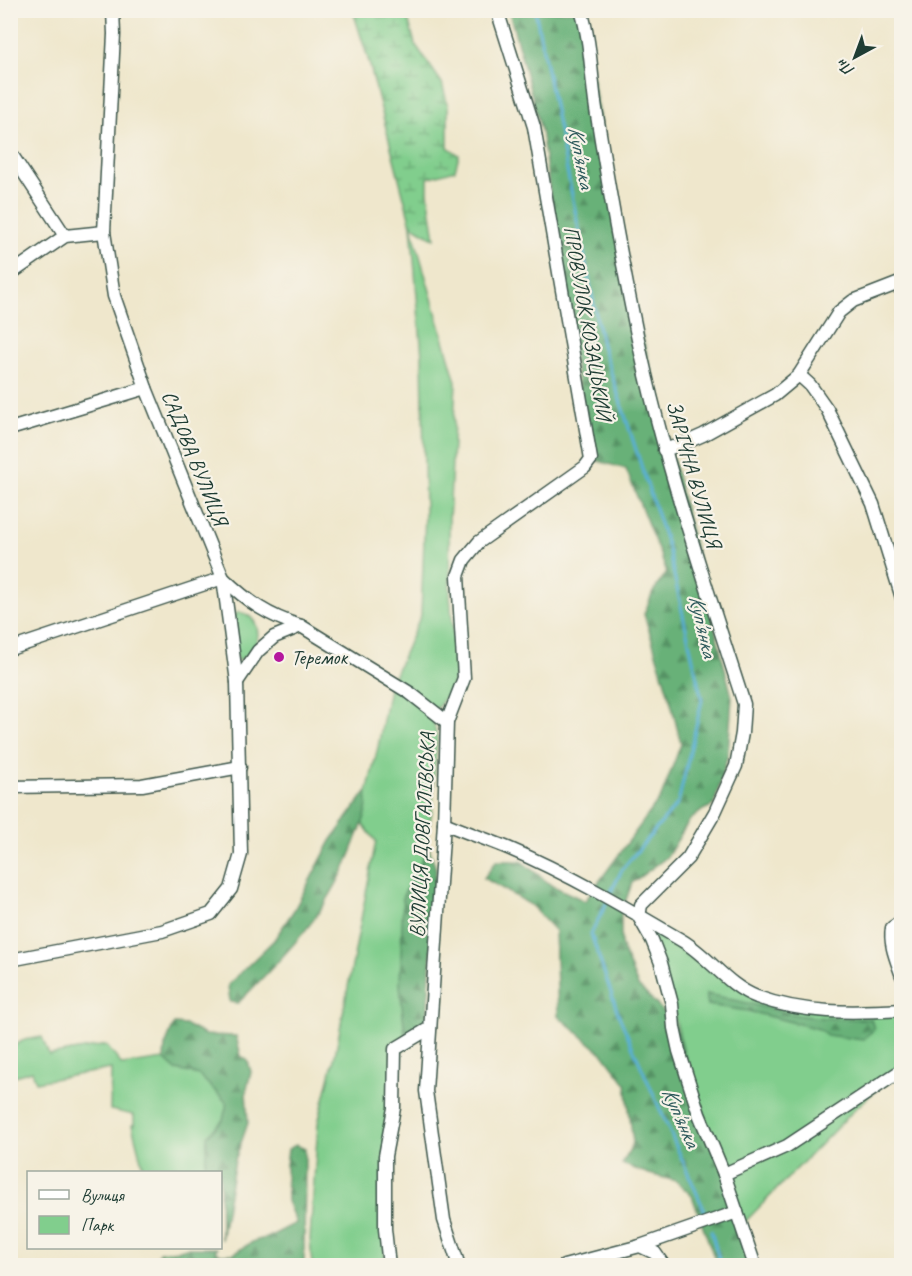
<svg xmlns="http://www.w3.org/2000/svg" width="912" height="1276" viewBox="0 0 912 1276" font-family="Caveat,sans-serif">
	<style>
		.green { fill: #81ce8d; stroke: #508660; stroke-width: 1.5 }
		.forest { fill: url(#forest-firs); stroke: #447756; stroke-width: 1.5 }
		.wetland { fill: url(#wetland-marsh); stroke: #508660; stroke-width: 1.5 }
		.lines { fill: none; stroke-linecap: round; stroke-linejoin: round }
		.stream { stroke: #59b0d6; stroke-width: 3 }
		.minor-casing { stroke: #3e564b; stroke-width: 15 }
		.minor { stroke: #fff; stroke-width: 12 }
		.poi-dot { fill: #b5179e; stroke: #f7f3e8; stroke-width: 2 }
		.labels { text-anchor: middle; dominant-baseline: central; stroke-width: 4.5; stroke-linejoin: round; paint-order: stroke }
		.street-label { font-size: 21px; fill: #1f3d34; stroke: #f7f3e8 }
		.poi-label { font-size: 21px; fill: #1f3d34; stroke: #f7f3e8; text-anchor: start }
		.water-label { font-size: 22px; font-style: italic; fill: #2e5a5c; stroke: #f7f3e8 }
	</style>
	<defs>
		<pattern id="forest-firs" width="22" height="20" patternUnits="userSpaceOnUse" patternTransform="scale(1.5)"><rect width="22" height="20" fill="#68b178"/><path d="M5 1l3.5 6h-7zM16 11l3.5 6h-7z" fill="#559163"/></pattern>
		<pattern id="wetland-marsh" width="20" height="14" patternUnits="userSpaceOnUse" patternTransform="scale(1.5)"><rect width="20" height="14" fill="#81ce8d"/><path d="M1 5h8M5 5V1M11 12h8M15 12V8" fill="none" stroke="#69a874"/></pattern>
	</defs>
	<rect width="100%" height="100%" fill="#f7f3e8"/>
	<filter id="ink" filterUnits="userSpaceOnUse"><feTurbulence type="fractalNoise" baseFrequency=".0167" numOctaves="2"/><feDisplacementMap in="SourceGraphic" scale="12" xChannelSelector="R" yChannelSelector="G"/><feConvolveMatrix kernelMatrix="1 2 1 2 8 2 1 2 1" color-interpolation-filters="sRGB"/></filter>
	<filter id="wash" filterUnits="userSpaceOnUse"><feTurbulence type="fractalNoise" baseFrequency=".008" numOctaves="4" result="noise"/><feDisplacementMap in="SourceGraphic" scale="24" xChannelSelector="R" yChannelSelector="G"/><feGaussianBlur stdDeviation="1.35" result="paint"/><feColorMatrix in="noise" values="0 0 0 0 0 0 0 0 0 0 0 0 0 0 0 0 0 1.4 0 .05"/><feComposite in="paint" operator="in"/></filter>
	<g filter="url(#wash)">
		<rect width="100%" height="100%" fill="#efe7cc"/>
		<g class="green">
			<path d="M411,225l45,157 -7,140 1,73 6,74c-1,20 -13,30 -24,46l5,23 -5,73 -9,47 -20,38 2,139 -11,73 -10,157 -72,1 -2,-27 8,-116 17,-68 41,-214 -16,-20 18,-74 11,-59 32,-73 4,-101 -3,-158z"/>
			<path d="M238,612c27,3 26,41 -1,49l-5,-43z"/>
			<polygon points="639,917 725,978 785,1005 901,1010 901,1070 892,1076 856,1108 742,1225 698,1109 667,986"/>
			<path d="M42,1037l7,18 57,-10 16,20 42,-6c18,16 17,7 35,14 13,5 22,22 29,33l-5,14 -13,16 -5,36h-61l-12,-47h2v-10l-24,-5 1,-41 -75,13 -4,-11 -21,6 -1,-29 14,-8z"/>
		</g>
		<g class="forest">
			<polygon points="509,11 582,11 619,241 732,697 728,754 714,805 703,810 689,821 667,857 632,883 621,914 621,945 638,986 673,1021 755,1265 717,1265 692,1196 676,1181 649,1174 622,1164 633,1143 626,1084 604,1055 558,1016 555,931 531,905 484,878 496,861 521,861 551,885 585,901 661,797 681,744 670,699 644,614 653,592 667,572 626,469 591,459 571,341 541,130"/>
			<path d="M366,792c3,20 -3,30 -10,48 -25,71 -67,111 -118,163l-8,-1 -2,-17 46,-45 20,-30 37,-69z"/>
			<polygon points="429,848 436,869 427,1023 405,1035 400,985 403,896"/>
			<path d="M706,994c31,5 60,15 91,21 24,4 49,4 74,4l3,10 -11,11 -36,-5 -8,-6 -71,-18 -40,-6z"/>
			<polygon points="174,1024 186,1025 205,1035 236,1036 241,1056 248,1061 251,1072 246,1092 248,1123 235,1160 221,1240 220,1172 205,1172 207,1136 223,1120 227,1103 199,1075 176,1070 164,1059 165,1046"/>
			<polygon points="296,1145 305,1149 304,1265 154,1265 159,1252 180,1250 186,1248 217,1248 215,1252 221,1254 233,1254 254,1241 269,1237 296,1223 287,1201 286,1165 288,1149"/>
		</g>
		<polygon class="wetland" points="353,11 406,11 415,44 442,83 448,106 448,147 459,155 455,170 428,178 428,192 435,239 411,225 369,62"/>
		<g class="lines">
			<g class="stream">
				<polyline points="535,10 602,345 668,548 702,700 678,803 623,868 610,894"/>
				<polyline points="608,900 591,934 619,1016 706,1214"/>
				<polyline points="711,1231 721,1266"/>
			</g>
		</g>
	</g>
	<g filter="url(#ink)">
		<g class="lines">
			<g class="minor-casing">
				<g id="minor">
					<path d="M581,10c10,32 10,67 15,99 11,69 23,138 37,206 26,133 70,261 111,389l-2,29 -6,33 -21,46 -27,46 -47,47 -2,12 13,23 9,23 11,41 2,24 5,23 20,63 25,60 31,92"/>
					<polyline points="10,152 65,236"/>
					<polyline points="10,274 65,236 104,232"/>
					<polyline points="799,375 810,385 827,409 873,504 902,598"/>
					<polyline points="10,429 146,388"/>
					<polyline points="664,450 685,443 703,435 775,395 799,375 839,312 853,301 902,282"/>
					<path d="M10,649l213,-71c25,24 45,38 78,48"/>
					<polyline points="237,682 258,651 274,637 301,626 410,693 447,722"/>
					<polyline points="10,787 142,785 240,767"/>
					<path d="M444,823c21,9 42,16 64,25 59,25 117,59 173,92 28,16 45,45 76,57 47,17 95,16 145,13"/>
					<path d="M902,921l-10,7c-3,16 5,33 10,48"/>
					<polyline points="10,960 162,931 211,914 231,889 241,854 237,682 223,578 146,388 114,296 104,232 114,34 113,10"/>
					<polyline points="724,1174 787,1146 902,1070"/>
					<polyline points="640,1246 737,1212"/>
					<polyline points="389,1266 385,1229 385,1156 394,1108 395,1049 430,1028"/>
					<polyline points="459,1266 444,1220 426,1091 444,823 447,722 464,678 458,576 464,560 479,542 585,467 591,459 534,127 497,10"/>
					<polyline points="564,1266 640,1246 655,1253 664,1266"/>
				</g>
			</g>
			<use href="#minor" class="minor"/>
		</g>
	</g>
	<circle class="poi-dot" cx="279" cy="657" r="6"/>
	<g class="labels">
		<g class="street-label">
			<text transform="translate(588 323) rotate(80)">ПРОВУЛОК КОЗАЦЬКИЙ</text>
			<text transform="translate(195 458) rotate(68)">САДОВА ВУЛИЦЯ</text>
			<text transform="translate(694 474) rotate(74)">ЗАРІЧНА ВУЛИЦЯ</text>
			<text transform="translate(422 835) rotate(-87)">ВУЛИЦЯ ДОВГАЛІВСЬКА</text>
		</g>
		<g class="poi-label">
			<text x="291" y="657">Теремок</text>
		</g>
		<g class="water-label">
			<text transform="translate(581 157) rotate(79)">Куп'янка</text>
			<text transform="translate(703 626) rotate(77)">Куп'янка</text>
			<text transform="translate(681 1117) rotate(66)">Куп'янка</text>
		</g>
	</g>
	<rect width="912" height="1276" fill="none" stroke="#f7f3e8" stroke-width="36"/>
	<rect x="27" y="1171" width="195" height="78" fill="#f7f3e8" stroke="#a1aaa0" stroke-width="1.5"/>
	<rect x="39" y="1190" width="30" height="9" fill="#ffffff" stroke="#a1aaa0" stroke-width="1.5"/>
	<text x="81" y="1201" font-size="18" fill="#1f3d34">Вулиця</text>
	<rect x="39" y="1216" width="30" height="18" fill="#81ce8d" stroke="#a1aaa0" stroke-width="1.5"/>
	<text x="81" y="1231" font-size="18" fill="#1f3d34">Парк</text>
	<g transform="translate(855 57) rotate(221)" stroke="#f7f3e8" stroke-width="4.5" paint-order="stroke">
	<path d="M0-4.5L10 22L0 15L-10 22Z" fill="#1f3d34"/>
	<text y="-9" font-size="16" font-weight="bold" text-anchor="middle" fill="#1f3d34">Пн</text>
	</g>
</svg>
